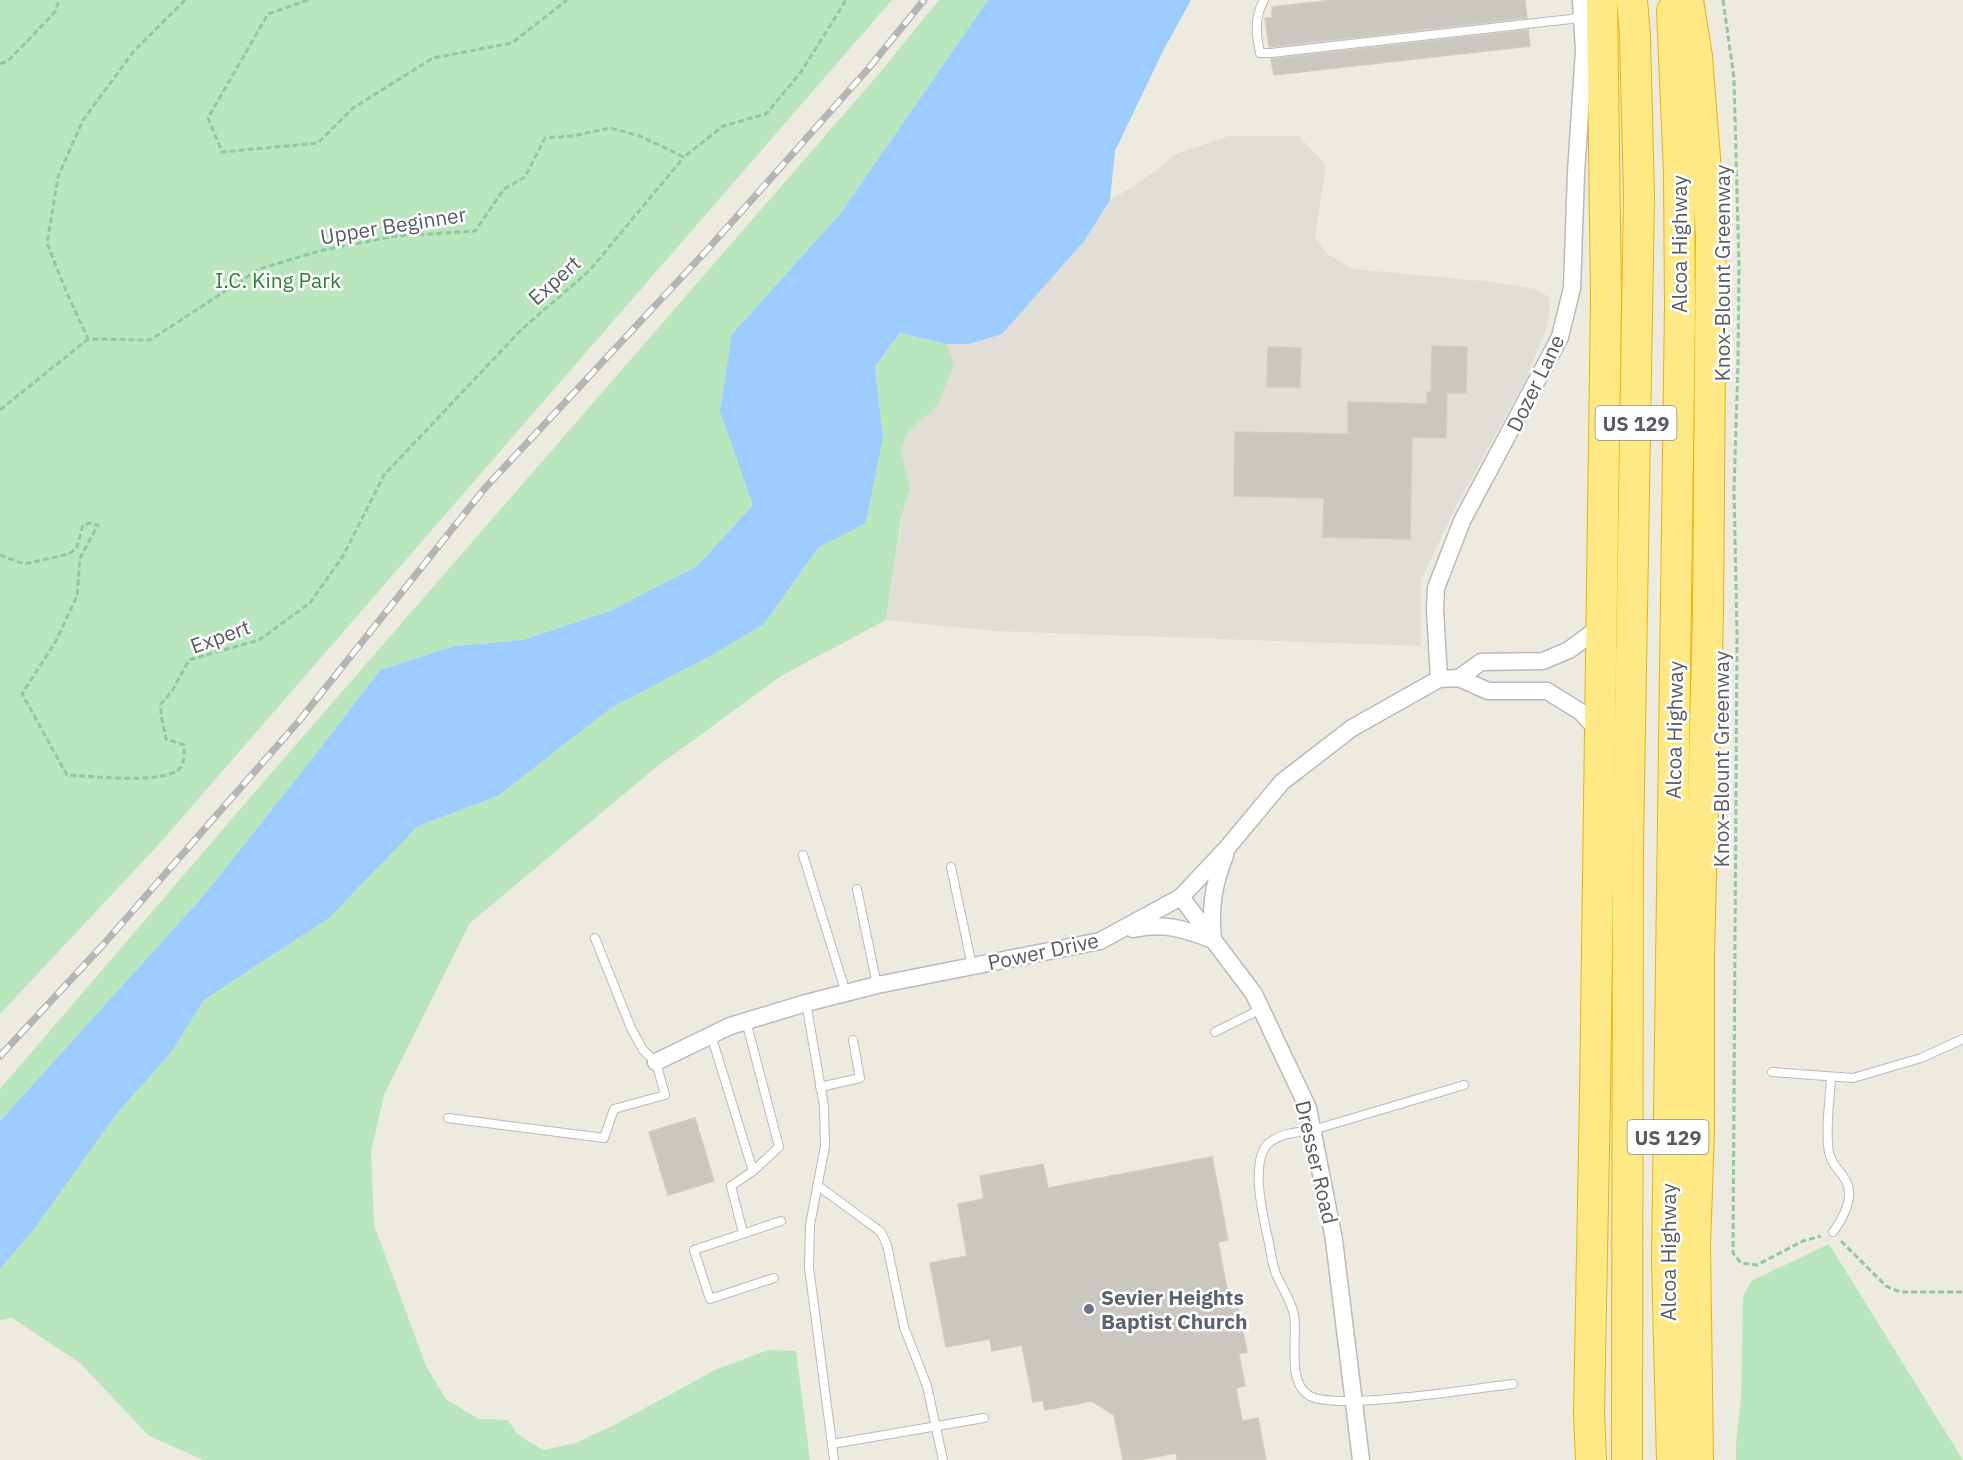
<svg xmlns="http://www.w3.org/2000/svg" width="1963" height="1460" viewBox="0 0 1963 1460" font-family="'IBM Plex Sans',sans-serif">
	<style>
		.industrial { fill: #e0ded7 }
		.green { fill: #bae6bd }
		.water { fill: #9dcdff }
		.building { fill: #c9c7bf; stroke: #d1cdbe; stroke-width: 1.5 }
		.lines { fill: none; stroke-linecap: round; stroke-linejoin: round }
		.service-casing { stroke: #b8bac0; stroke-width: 10 }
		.minor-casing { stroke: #b8bac0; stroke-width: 19 }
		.motorway-casing { stroke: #ecb300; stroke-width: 32 }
		.path { stroke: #92c8a5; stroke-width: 3; stroke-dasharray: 6 3; stroke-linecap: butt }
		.service { stroke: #fff; stroke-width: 8 }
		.minor { stroke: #fff; stroke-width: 16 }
		.motorway { stroke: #ffe984; stroke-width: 30 }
		.rail-casing { stroke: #b4b5b5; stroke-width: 7 }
		.rail { stroke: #fff; stroke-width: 4.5; stroke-dasharray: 14; stroke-linecap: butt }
		.worship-dot { fill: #6b7280; stroke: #fff; stroke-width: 2 }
		.labels { text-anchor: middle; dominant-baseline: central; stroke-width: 5; stroke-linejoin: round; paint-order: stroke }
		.shield { fill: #fff; stroke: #8a8d91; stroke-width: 1.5 }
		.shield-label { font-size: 20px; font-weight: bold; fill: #585c62 }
		.street-label { font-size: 21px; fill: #585c62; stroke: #fff }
		.park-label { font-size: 21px; fill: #2f8239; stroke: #fff }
		.worship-label { font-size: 21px; font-weight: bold; fill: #5b616d; stroke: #fff; text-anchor: start }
	</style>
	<rect width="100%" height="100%" fill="#edebdf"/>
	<polygon class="industrial" points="1229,136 1299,136 1326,165 1315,238 1327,254 1353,269 1492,282 1535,289 1549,297 1550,312 1545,332 1525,381 1458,503 1421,580 1421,646 996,631 886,620 902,519 910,488 901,450 907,433 938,405 954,365 947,344 969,344 1085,240 1110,200 1139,183 1176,154"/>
	<g class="green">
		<polygon points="0,0 892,0 160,843 0,1014"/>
		<polygon points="939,0 988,0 840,214 732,334 743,472 753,505 697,566 610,611 523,640 454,646 380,670 322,746 205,894 0,1121 0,1089 254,793 877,76"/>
		<polygon points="900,333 947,344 954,365 938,405 907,433 901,450 910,488 901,519 886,620 781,676 655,768 470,923 384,1095 371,1151 374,1225 426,1366 446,1399 478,1419 508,1420 517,1434 543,1450 576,1443 616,1424 715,1370 768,1350 796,1351 810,1460 203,1460 149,1436 80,1363 12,1318 0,1320 0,1269 35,1228 117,1113 170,1054 204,1000 329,918 418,826 498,796 611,708 714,654 764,624 818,548 866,523 883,438 875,368"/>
		<polygon points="1829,1244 1963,1460 1736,1460 1736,1443 1741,1399 1743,1297 1751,1281"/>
	</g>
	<polygon class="water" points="988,0 1191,0 1163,51 1115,151 1110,200 1085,240 1002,334 969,344 947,344 900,333 875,367 883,438 866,523 818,548 764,624 714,654 611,708 498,796 418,826 329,918 204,1000 170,1054 117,1113 35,1228 0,1269 0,1121 205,894 322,746 380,670 454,646 523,640 610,611 697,566 753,505 720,411 732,334 840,214"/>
	<g class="building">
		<polygon points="1333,0 1525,0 1527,18 1269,47 1265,18 1272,18 1272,7"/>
		<polygon points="1528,30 1530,46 1274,75 1271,59"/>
		<polygon points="1432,346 1467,347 1466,393 1447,393 1446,438 1412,437 1410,539 1323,537 1324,498 1234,496 1235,432 1348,434 1348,402 1427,404 1427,392 1431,392"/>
		<polygon points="1268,347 1301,348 1300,387 1267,387"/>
		<polygon points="695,1118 714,1181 668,1195 649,1132"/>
		<polygon points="1212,1157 1228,1240 1218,1242 1231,1310 1238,1308 1247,1352 1239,1354 1245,1386 1236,1388 1242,1421 1258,1418 1266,1460 1177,1460 1176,1453 1139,1460 1123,1460 1114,1415 1092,1401 1045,1410 1043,1400 1033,1402 1022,1345 992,1351 990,1339 946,1347 930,1263 967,1256 958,1204 984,1199 980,1176 1043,1164 1048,1188"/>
	</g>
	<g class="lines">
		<g class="service-casing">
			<g id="service">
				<path d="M1264,0c-10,17 -8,34 -4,53h11l300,-34 12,-3"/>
				<polyline points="803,855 846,993"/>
				<polyline points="951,867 972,966"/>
				<polyline points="857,889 877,985"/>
				<polyline points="806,1003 824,1106 825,1146 810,1225 809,1267 834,1460"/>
				<polyline points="1215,1032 1261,1009"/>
				<polyline points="711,1035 753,1171"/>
				<polyline points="1772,1072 1853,1078 1921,1058 1963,1039"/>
				<path d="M1831,1077c-1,22 -6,54 -2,75 2,11 8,16 14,24 14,18 1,41 -10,56"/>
				<path d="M1464,1085l-151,45c-15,2 -31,3 -43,12 -22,17 -6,78 -1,101 2,10 3,21 7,31 6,14 15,26 18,41 4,24 -8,68 16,81 28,15 165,-8 203,-12"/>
				<polyline points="820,1087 860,1078 853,1040"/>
				<polyline points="448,1118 604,1138 614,1109 665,1095 656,1062 643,1050 631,1028 595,938"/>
				<polyline points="817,1185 881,1232 887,1245 904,1327 927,1386 943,1460"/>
				<polyline points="743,1233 731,1186 753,1171 779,1147 746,1021"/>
				<polyline points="774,1278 710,1299 694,1250 781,1221"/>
				<polyline points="832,1444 984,1418"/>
			</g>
		</g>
		<g class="minor-casing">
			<g id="minor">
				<polyline points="1459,678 1481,662 1543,661 1569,650 1600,627"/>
				<polyline points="1439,679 1435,609 1436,588 1462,521 1560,337 1572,288 1576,173 1584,50 1581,0"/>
				<polyline points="1181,897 1254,994 1308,1108 1334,1240 1361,1460"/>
				<path d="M1133,929c30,-7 52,0 80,11 -3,-33 0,-54 12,-85"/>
				<polyline points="656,1062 730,1026 806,1003 877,985 1100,941 1181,897 1227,848 1282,782 1352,728 1439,679 1459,678 1488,691 1547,691 1581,712 1600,733"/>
			</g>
		</g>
		<g class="motorway-casing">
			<g id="motorway">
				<polyline points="1688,0 1697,57 1711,234 1708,614 1699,954 1699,1131 1695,1246 1698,1460"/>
				<polyline points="1672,11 1679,173 1680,305 1667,1261 1672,1460"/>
				<polyline points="1591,1460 1589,1413 1595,1097 1606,297 1602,0"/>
				<polyline points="1627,1460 1628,845 1639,197 1635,36 1632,0"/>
			</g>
		</g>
		<g class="path">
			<polyline points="185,0 134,51 83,120 58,177 47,243 66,291 88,339 150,340 259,269 323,250 396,236 475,231 504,189 525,177 545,138 572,136 610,128 640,136 684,157 723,126 766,114 801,72 846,0"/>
			<polyline points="308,0 268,14 208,118 222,152 318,143 353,108 433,58 512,43 567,0"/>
			<polyline points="1723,0 1734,78 1739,267 1738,363 1734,490 1737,633 1733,1253 1741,1263 1757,1265 1803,1241 1821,1236"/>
			<polyline points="0,64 9,60 55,12 59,0"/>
			<polyline points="0,410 88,339"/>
			<path d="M0,555l24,9 45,-10 8,-7 6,-22 7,-2 8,2 -18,33 -3,38 -21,45 -34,53 45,81c22,1 99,10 113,-7 5,-6 4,-15 4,-23l-18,-6 -5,-24v-11l11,-13 17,-31 70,-20 51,-37 33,-47 41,-81 137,-145 69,-60 94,-113"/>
			<polyline points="1841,1241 1886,1286 1900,1292 1963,1292"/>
		</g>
		<use href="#service" class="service"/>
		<use href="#minor" class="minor"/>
		<use href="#motorway" class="motorway"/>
		<g class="rail-casing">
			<polyline id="rail" points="0,1056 102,946 299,721 485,488 707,250 868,69 924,0"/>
		</g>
		<use href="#rail" class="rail"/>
	</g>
	<circle class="worship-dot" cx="1089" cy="1309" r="6"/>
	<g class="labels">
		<g class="shield">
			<rect x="1595.5" y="406" width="81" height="34" rx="4.5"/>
			<rect x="1627.5" y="1120" width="81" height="34" rx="4.5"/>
		</g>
		<g class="shield-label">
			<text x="1636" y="423">US 129</text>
			<text x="1668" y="1137">US 129</text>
		</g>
		<g class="street-label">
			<text transform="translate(393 225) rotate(-9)">Upper Beginner</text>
			<text transform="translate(1679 244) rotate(-90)">Alcoa Highway</text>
			<text transform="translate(1722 273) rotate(-90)">Knox-Blount Greenway</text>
			<text transform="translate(554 280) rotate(-42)">Expert</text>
			<text transform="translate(1535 383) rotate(-64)">Dozer Lane</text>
			<text transform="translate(220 636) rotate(-20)">Expert</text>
			<text transform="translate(1674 730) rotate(-89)">Alcoa Highway</text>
			<text transform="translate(1721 759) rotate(-90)">Knox-Blount Greenway</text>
			<text transform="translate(1043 951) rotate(-12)">Power Drive</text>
			<text transform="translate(1317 1162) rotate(77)">Dresser Road</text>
			<text transform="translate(1668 1252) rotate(-90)">Alcoa Highway</text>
		</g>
		<g class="park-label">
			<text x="278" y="280">I.C. King Park</text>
		</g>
		<g class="worship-label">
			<text x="1101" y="1297">Sevier Heights<tspan x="1101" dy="24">Baptist Church</tspan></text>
		</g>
	</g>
</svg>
